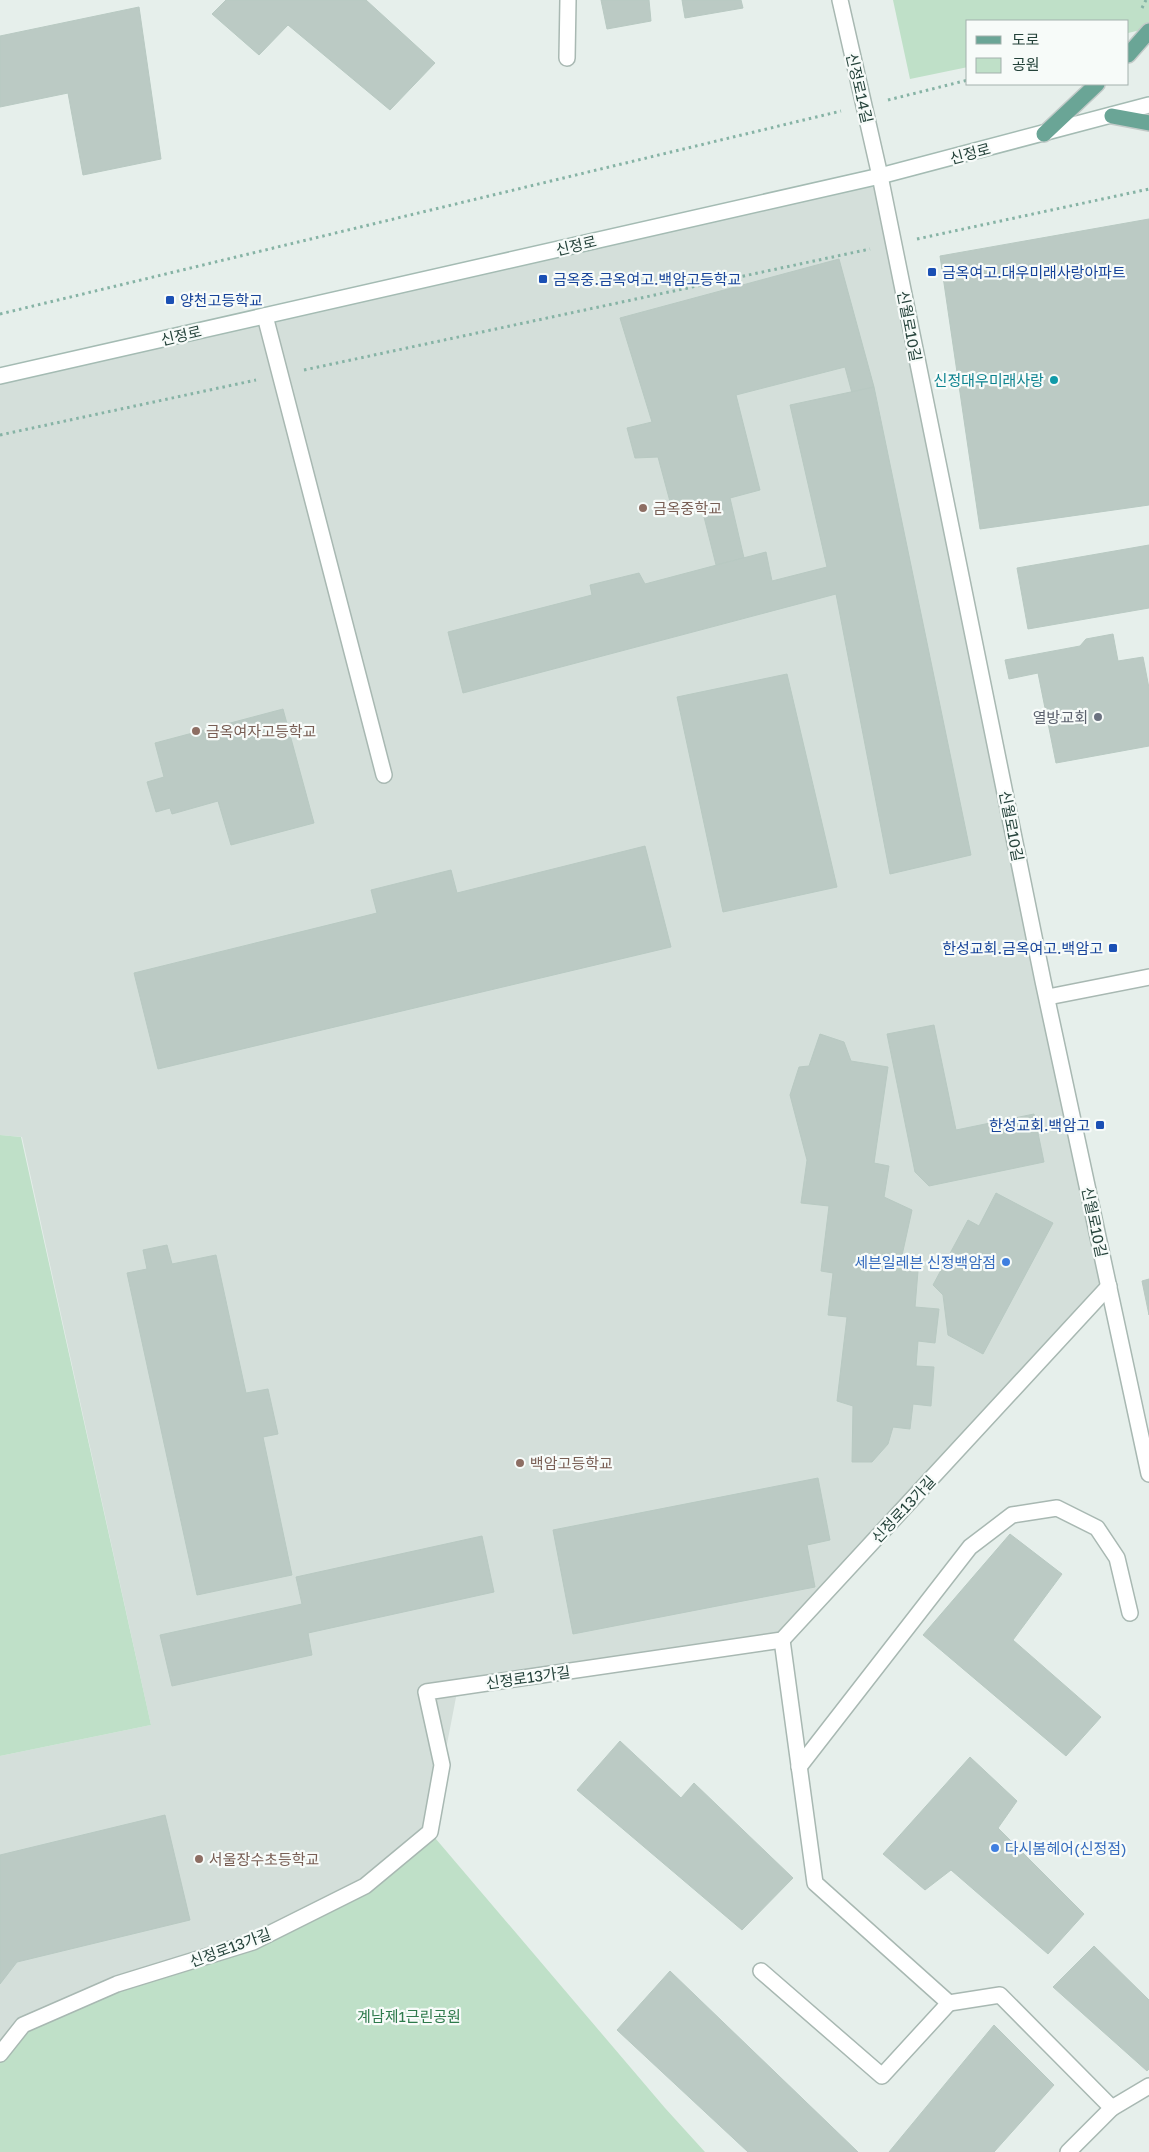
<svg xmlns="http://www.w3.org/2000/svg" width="1149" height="2152" viewBox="0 0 1149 2152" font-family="'Golos Text','Noto Sans KR',sans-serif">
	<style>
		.built { fill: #d4dfda }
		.green { fill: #bfe0c8 }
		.building { fill: #bbcac4; stroke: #b8c9c2 }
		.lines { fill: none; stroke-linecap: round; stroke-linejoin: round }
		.service-casing { stroke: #a8b8b2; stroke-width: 18 }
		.minor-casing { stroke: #a8b8b2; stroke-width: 18 }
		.secondary-casing { stroke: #a4bbb3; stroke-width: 18 }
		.primary-casing { stroke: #c2cac8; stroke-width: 18 }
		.path { stroke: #86b3a5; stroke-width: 3; stroke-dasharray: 2.5 4; stroke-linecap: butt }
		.service { stroke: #fff; stroke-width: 15 }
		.minor { stroke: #fff; stroke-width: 15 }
		.secondary { stroke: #fff; stroke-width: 15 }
		.primary { stroke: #6aa596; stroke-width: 15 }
		.transit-dot { fill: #1a4fb4; stroke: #f7fbf9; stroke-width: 2 }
		.culture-dot { fill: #0f9aa8; stroke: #f7fbf9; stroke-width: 2 }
		.education-dot { fill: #8d6e63; stroke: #f7fbf9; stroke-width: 2 }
		.worship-dot { fill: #6b7280; stroke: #f7fbf9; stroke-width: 2 }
		.shop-dot { fill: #3f7fe0; stroke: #f7fbf9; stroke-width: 2 }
		.labels { text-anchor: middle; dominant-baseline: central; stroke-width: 4.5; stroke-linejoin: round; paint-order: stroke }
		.street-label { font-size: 15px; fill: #24423a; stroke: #f7fbf9 }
		.transit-label { font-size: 15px; fill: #164399; stroke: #f7fbf9; text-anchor: start }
		.culture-label { font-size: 15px; fill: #0d838f; stroke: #f7fbf9; text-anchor: end }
		.education-label { font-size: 15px; fill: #785e54; stroke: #f7fbf9; text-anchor: start }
		.worship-label { font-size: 15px; fill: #5b616d; stroke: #f7fbf9; text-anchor: end }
		.shop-label { font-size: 15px; fill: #366cbe; stroke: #f7fbf9; text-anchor: end }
		.park-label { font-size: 15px; fill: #2d7a4b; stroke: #f7fbf9 }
	</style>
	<rect width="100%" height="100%" fill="#e6efeb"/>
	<polygon class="built" points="880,176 1109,1286 782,1640 458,1687 430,1832 365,1886 0,2054 0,1756 151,1725 22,1137 0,1135 0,376"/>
	<g class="green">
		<polygon points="893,0 1149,0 1149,28 1128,33 1128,21 968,21 968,67 910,79"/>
		<polygon points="0,1135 21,1137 151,1725 0,1756"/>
		<polygon points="430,1832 665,2108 705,2152 0,2152 0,2054 23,2025 253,1942 365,1886"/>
	</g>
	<g class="building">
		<polygon points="226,0 366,0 435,63 390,110 288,25 259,55 212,14"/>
		<polygon points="601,0 649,0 651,21 607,29"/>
		<polygon points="682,0 741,0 743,8 685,18"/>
		<polygon points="139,7 161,159 83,175 68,93 0,107 0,36"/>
		<polygon points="1149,219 1149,505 980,529 940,256"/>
		<polygon points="839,259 874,387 852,393 845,367 736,395 760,490 730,498 744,558 716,565 700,501 672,509 658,457 635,458 627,428 652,422 620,318"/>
		<polygon points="874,387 971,855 890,874 836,594 463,693 448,632 592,595 590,585 639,573 645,584 766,552 772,581 827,567 790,405"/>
		<polygon points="1149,545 1149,608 1028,629 1017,568"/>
		<polygon points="1113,634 1118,661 1143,657 1149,688 1149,746 1056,763 1038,673 1009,679 1005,660 1080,646 1086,639"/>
		<polygon points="787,674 837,887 723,912 677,697"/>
		<polygon points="283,709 314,823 231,845 218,801 172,814 170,808 156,812 147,782 164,777 155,743"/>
		<polygon points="645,846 671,947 158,1069 134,973 377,913 371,890 451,870 457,893"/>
		<polygon points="934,1025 956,1130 1034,1114 1044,1162 929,1186 915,1172 887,1034"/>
		<polygon points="820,1034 844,1042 851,1061 888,1067 874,1163 889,1166 884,1197 912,1210 901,1260 918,1271 915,1307 939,1309 935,1343 918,1341 916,1366 934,1367 931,1406 913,1404 910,1429 893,1427 888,1444 872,1462 852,1462 853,1406 837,1401 847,1317 828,1315 833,1273 821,1271 829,1206 801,1203 807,1160 790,1095 799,1067 809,1066"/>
		<polygon points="996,1193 1053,1223 983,1354 948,1335 943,1295 933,1285 968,1220 979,1226"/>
		<polygon points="167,1245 172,1264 216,1255 246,1393 268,1389 278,1434 263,1437 292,1575 197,1595 127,1273 147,1269 143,1250"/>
		<polygon points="1149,1279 1149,1315 1142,1281"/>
		<polygon points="818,1478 830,1540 807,1545 815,1587 573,1634 553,1530"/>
		<polygon points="1010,1534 1062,1574 1013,1640 1101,1717 1066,1756 923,1635"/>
		<polygon points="482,1536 494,1592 308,1633 312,1655 172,1686 160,1635 302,1604 296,1577"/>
		<polygon points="620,1741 681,1798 694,1783 793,1878 742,1930 577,1790"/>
		<polygon points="970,1757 1017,1801 998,1828 1084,1914 1048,1954 951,1870 925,1890 883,1854"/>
		<polygon points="165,1815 190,1920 17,1962 0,1984 0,1855"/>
		<polygon points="1094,1946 1149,2000 1149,2069 1147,2071 1053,1987"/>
		<polygon points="670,1971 858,2152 748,2152 617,2030"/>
		<polygon points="994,2025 1054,2085 994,2152 889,2152"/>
	</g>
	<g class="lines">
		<g class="service-casing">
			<g id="service">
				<polyline points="567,58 568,0"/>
				<polyline points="265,316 384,775"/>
				<polyline points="782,1640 815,1883 949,2003 1000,1995 1112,2108 1149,2086"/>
				<polyline points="799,1767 970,1547 1012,1515 1057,1508 1097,1528 1117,1558 1130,1613"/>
				<polyline points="761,1971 882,2076 949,2003"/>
				<polyline points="1068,2152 1112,2108"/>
			</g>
		</g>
		<g class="minor-casing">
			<g id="minor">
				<polyline points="840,0 880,176 1043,981 1149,1474"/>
				<polyline points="1048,997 1149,977"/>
				<polyline points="0,2054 23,2025 117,1984 253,1942 365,1886 430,1832 442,1765 426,1692 782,1640 1109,1286"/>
			</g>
		</g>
		<g class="secondary-casing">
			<polyline id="secondary" points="0,376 880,176 1149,105"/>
		</g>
		<g class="primary-casing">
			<g id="primary">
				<polyline points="1128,55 1149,31"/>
				<polyline points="1112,116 1149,123"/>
				<polyline points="1044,134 1097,84"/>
			</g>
		</g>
		<g class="path">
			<polyline points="1142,8 1146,0"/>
			<polyline points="888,100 968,80"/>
			<polyline points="917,239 1149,189"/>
			<polyline points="0,314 841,111"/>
			<polyline points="304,370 870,249"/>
			<polyline points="0,435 256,380"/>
		</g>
		<use href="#service" class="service"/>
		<use href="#minor" class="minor"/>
		<use href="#secondary" class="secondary"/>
		<use href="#primary" class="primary"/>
	</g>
	<g class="transit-dot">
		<rect x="927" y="267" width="10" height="10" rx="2.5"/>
		<rect x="538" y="274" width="10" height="10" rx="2.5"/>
		<rect x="165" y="295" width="10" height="10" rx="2.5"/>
		<rect x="1108" y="943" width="10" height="10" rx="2.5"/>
		<rect x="1095" y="1120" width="10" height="10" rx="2.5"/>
	</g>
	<circle class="culture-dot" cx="1054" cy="380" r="5"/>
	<g class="education-dot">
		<circle cx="643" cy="508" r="5"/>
		<circle cx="196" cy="731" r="5"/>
		<circle cx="520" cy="1463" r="5"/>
		<circle cx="199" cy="1859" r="5"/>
	</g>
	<circle class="worship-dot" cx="1098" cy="717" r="5"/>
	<g class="shop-dot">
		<circle cx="1006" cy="1262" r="5"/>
		<circle cx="995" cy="1848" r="5"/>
	</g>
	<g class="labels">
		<g class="street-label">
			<text transform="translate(860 88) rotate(77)">신정로14길</text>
			<text transform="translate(970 153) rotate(-15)">신정로</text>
			<text transform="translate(576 245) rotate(-13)">신정로</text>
			<text transform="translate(910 326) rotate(79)">신월로10길</text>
			<text transform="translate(181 335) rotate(-13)">신정로</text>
			<text transform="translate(1012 826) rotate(79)">신월로10길</text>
			<text transform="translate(1095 1222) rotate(78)">신월로10길</text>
			<text transform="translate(903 1509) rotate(-47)">신정로13가길</text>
			<text transform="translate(528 1677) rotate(-8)">신정로13가길</text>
			<text transform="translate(230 1947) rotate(-20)">신정로13가길</text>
		</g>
		<g class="transit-label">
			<text x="942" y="272">금옥여고.대우미래사랑아파트</text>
			<text x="553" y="279">금옥중.금옥여고.백암고등학교</text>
			<text x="180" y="300">양천고등학교</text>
			<text x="1103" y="948" text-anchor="end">한성교회.금옥여고.백암고</text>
			<text x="1090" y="1125" text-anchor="end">한성교회.백암고</text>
		</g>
		<g class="culture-label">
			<text x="1044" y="380">신정대우미래사랑</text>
		</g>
		<g class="education-label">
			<text x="653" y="508">금옥중학교</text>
			<text x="206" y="731">금옥여자고등학교</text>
			<text x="530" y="1463">백암고등학교</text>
			<text x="209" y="1859">서울장수초등학교</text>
		</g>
		<g class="worship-label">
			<text x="1088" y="717">열방교회</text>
		</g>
		<g class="shop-label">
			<text x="996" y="1262">세븐일레븐 신정백암점</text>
			<text x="1005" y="1848" text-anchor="start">다시봄헤어(신정점)</text>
		</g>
		<g class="park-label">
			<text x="409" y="2016">계남제1근린공원</text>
		</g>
	</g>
	<rect x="966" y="20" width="162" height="65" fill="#f7fbf9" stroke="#a3b1ad"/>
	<rect x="976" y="36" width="25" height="8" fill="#6aa596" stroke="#a3b1ad"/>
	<text x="1012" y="45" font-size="15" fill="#24423a">도로</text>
	<rect x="976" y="58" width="25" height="15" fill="#bfe0c8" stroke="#a3b1ad"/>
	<text x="1012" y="70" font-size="15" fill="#24423a">공원</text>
</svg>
